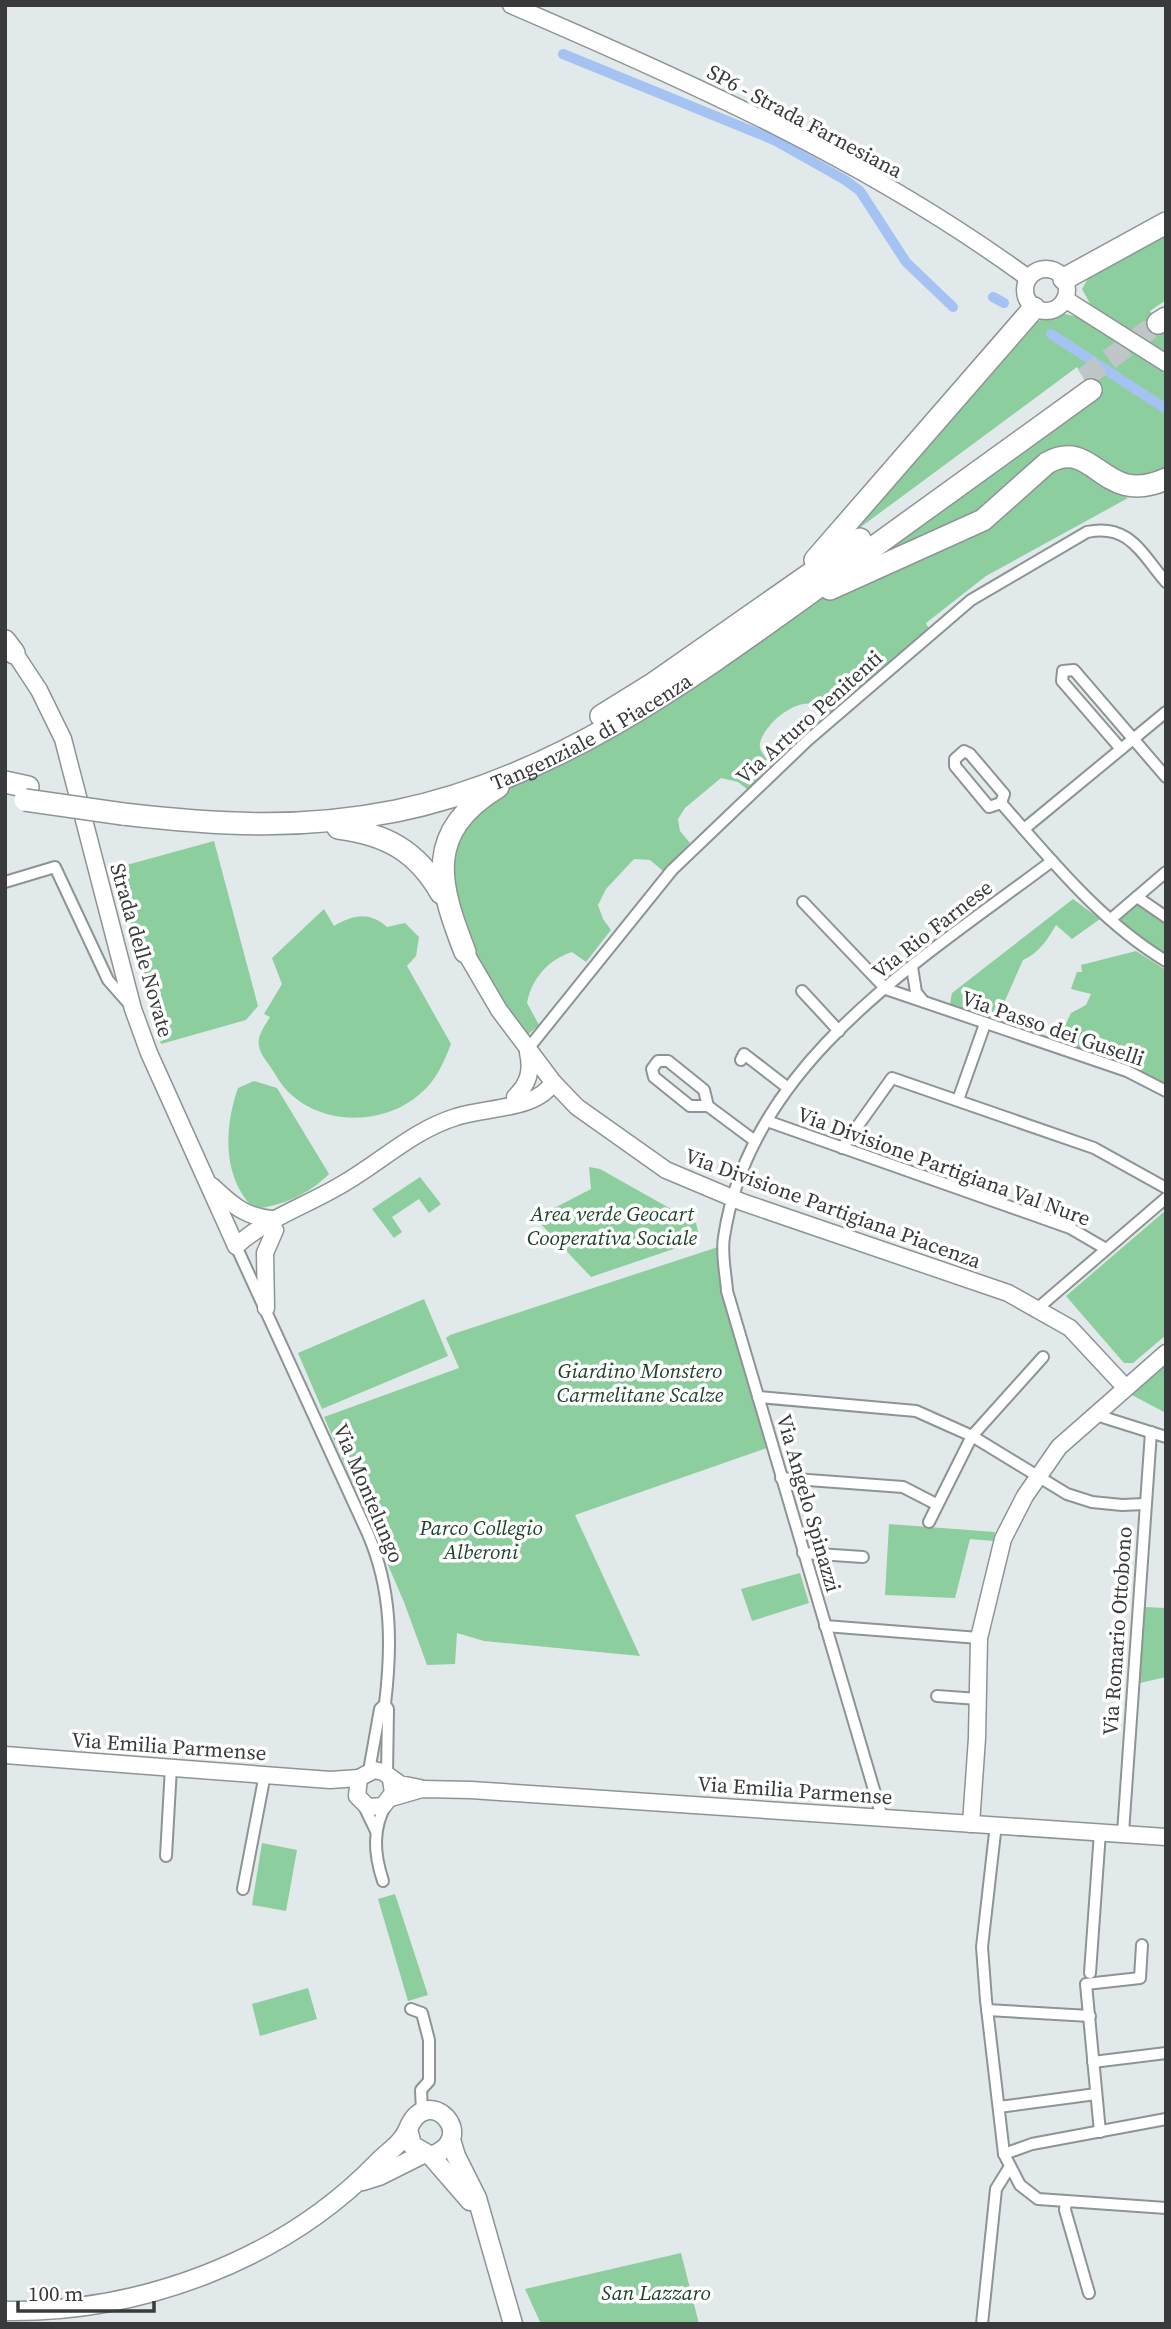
<svg xmlns="http://www.w3.org/2000/svg" width="1171" height="2329" viewBox="0 0 1171 2329" font-family="'Source Serif 4',serif">
	<style>
		.green { fill: #8dce9e }
		.lines { fill: none; stroke-linecap: round; stroke-linejoin: round }
		.canal { stroke: #a4c3f3; stroke-width: 10 }
		.highway-tunnel { stroke: #c0c6c7; stroke-width: 21; stroke-dasharray: 21 10; stroke-linecap: butt }
		.street-casing { stroke: #8e9495; stroke-width: 14 }
		.secondary-casing { stroke: #8e9495; stroke-width: 19 }
		.primary-casing { stroke: #8e9495; stroke-width: 21 }
		.highway-casing { stroke: #8e9495; stroke-width: 24 }
		.street { stroke: #fff; stroke-width: 10 }
		.secondary { stroke: #fff; stroke-width: 16 }
		.primary { stroke: #fff; stroke-width: 18 }
		.highway { stroke: #fff; stroke-width: 21 }
		.highway-bridge-casing { stroke: #8e9495; stroke-width: 24; stroke-linecap: butt }
		.highway-bridge { stroke: #fff; stroke-width: 21 }
		.labels { text-anchor: middle; dominant-baseline: central; stroke-width: 7; stroke-linejoin: round; paint-order: stroke }
		.street-label { font-size: 21px; fill: #383a3b; stroke: #fff }
		.park-label { font-size: 21px; font-style: italic; fill: #1d4329; stroke: #fff }
	</style>
	<rect width="100%" height="100%" fill="#e2e9ea"/>
	<g class="green">
		<polygon points="1166,230 1166,300 1150,311 1166,333 1166,354 1093,309 1082,289 1091,273"/>
		<path d="M1061,313l21,5 84,55v96c-41,18 -53,3 -87,-21l-29,3 -84,68 -121,54 248,-179 -16,-27 -246,182 193,-223z"/>
		<path d="M1061,456l46,33 21,9 -142,78 -60,47 3,6 -99,85c-26,-32 -74,17 -70,34 2,6 9,13 12,19l-24,23 -10,-8 -17,-4 -36,30 -7,11 2,12 10,12 -27,28 -13,-11 -16,-1 -28,30 -8,16 5,14 8,11 -25,32 -14,-10c-24,8 -40,26 -45,51l12,22 -14,12c-34,-55 -94,-136 -65,-203 16,-38 70,-54 103,-71 102,-50 187,-126 286,-182 18,-10 43,-7 60,-18 52,-34 101,-71 152,-107z"/>
		<polygon points="214,841 258,1006 246,1020 161,1044 112,869"/>
		<path d="M1073,899l27,20 -28,20 -16,-14c-8,14 -18,29 -33,35l-27,61 -46,-17 2,-11z"/>
		<polygon points="1137,901 1166,920 1166,956 1137,938 1119,918"/>
		<path d="M324,909l10,17c19,-11 35,-15 53,1l18,-4 14,14 -3,19 -9,10 44,78c-7,18 -15,37 -31,50 -42,37 -117,31 -145,-20 -5,-9 -15,-19 -16,-28 -2,-11 6,-20 11,-29l-6,-3 18,-30 -10,-26z"/>
		<polygon points="1136,951 1166,970 1166,1088 1131,1069 1058,1040 1071,1013 1086,1005 1091,994 1071,989 1077,972 1082,972 1081,965"/>
		<path d="M254,1081l23,7 52,86c-20,20 -47,32 -75,35 -32,-32 -30,-81 -16,-121z"/>
		<polygon points="589,1167 600,1169 696,1223 700,1240 591,1277 535,1218 591,1189"/>
		<polygon points="420,1177 441,1204 429,1213 419,1199 392,1217 402,1232 394,1238 372,1209"/>
		<polygon points="1166,1210 1166,1335 1133,1363 1124,1363 1066,1296"/>
		<polygon points="718,1247 767,1448 575,1515 640,1656 484,1641 457,1633 455,1664 427,1665 404,1602 324,1417 459,1368 446,1338 450,1335"/>
		<polygon points="424,1299 448,1356 322,1409 298,1353"/>
		<polygon points="1166,1360 1166,1413 1128,1393"/>
		<polygon points="889,1524 995,1532 993,1541 970,1539 955,1598 885,1595"/>
		<polygon points="800,1573 809,1603 752,1621 741,1589"/>
		<polygon points="1145,1607 1166,1608 1166,1677 1140,1683"/>
		<polygon points="262,1843 297,1850 286,1911 252,1905"/>
		<polygon points="395,1894 428,1995 408,2001 378,1899"/>
		<polygon points="308,1988 317,2019 260,2036 252,2004"/>
		<polygon points="681,2253 699,2324 541,2324 525,2289"/>
	</g>
	<g class="lines">
		<g class="canal">
			<polyline points="563,54 774,140 845,180 860,191 906,262 953,307"/>
			<polyline points="993,297 1004,303"/>
			<polyline points="1051,334 1166,409"/>
		</g>
		<polyline class="highway-tunnel" points="1084,378 1158,323"/>
		<g class="street-casing">
			<g id="street">
				<polyline points="1121,749 1062,681 1063,671 1074,670 1166,777"/>
				<polygon points="964,751 970,754 1004,794 1001,803 989,807 955,766 955,759"/>
				<path d="M1001,803c50,57 100,119 165,158"/>
				<polyline points="1024,829 1166,712"/>
				<polyline points="5,882 55,867 108,980 130,1005"/>
				<polyline points="1137,897 1166,917"/>
				<polyline points="803,902 886,989 1127,1071 1166,1091"/>
				<polyline points="1111,919 1166,872"/>
				<polyline points="912,967 916,992 924,1002"/>
				<polyline points="802,991 839,1031"/>
				<path d="M527,1050l145,-180 136,-130 163,-140 116,-68c42,-9 54,21 79,50"/>
				<polyline points="741,1060 744,1054 788,1088"/>
				<polyline points="958,1100 985,1024"/>
				<polyline points="708,1106 690,1106 654,1077 652,1069 658,1061 668,1061 704,1090 708,1106 755,1141"/>
				<polyline points="767,1121 1070,1228 1106,1249"/>
				<polyline points="842,1148 892,1078 1094,1148 1166,1188"/>
				<path d="M236,1246l132,288c24,56 24,111 17,170l3,5 -1,66"/>
				<polyline points="1038,1308 1166,1198"/>
				<polyline points="758,1397 916,1411 972,1436 1067,1494 1092,1502 1122,1505 1145,1504"/>
				<polyline points="1093,1414 1166,1437"/>
				<polyline points="781,1478 903,1487 936,1504"/>
				<polyline points="929,1522 972,1436 1043,1357"/>
				<polyline points="803,1553 863,1557"/>
				<polyline points="825,1626 979,1638"/>
				<polyline points="937,1696 978,1699"/>
				<polyline points="369,1771 380,1709 385,1704"/>
				<polyline points="363,1804 376,1831"/>
				<path d="M882,1817l-155,-526c-1,-17 -6,-37 -3,-54 26,-175 198,-278 328,-376"/>
				<polyline points="996,1824 982,1947 986,2000 1004,2154 1020,2185 1038,2199 1166,2208"/>
				<polyline points="1123,1833 1151,1432"/>
				<polyline points="166,1856 171,1767"/>
				<path d="M383,1881c-9,-27 -11,-53 4,-78"/>
				<polyline points="243,1889 265,1774"/>
				<polyline points="1090,1973 1100,1832"/>
				<polyline points="411,2009 422,2013 429,2040 429,2081 421,2090 422,2111"/>
				<polyline points="987,2010 1090,2016"/>
				<polyline points="1093,2062 1166,2053"/>
				<polyline points="999,2107 1096,2094"/>
				<polyline points="1100,2132 1086,1984 1140,1978 1142,1945"/>
				<polyline points="1004,2154 1032,2144 1166,2119"/>
				<polyline points="1066,2201 1065,2210 1089,2293"/>
				<polyline points="982,2324 996,2189 1009,2168"/>
			</g>
		</g>
		<g class="secondary-casing">
			<g id="secondary">
				<path d="M511,5c179,77 359,157 517,273"/>
				<circle cx="1046" cy="290" r="21"/>
				<polyline points="1065,299 1166,363"/>
				<polyline points="8,643 39,690 63,739 133,1009 149,1053 236,1246"/>
				<polyline points="465,952 499,1010 553,1082 577,1107 666,1170 742,1202 1008,1293 1070,1328 1125,1387"/>
				<path d="M515,1097c14,-14 17,-26 13,-45"/>
				<path d="M212,1186c19,18 33,31 60,33"/>
				<path d="M236,1246c32,-29 73,-41 110,-64 37,-22 68,-52 110,-65 29,-10 82,-7 97,-35"/>
				<polyline points="266,1308 265,1253 275,1230"/>
				<polyline points="5,1755 330,1780 359,1778"/>
				<polyline points="391,1779 393,1793 383,1806 368,1807 357,1796 359,1778 374,1770 383,1772 400,1784 420,1788"/>
				<polyline points="391,1798 422,1789 471,1790 1166,1837"/>
				<polyline points="971,1824 977,1738 979,1638 1003,1539 1025,1496 1059,1447 1166,1353"/>
			</g>
		</g>
		<g class="primary-casing">
			<g id="primary">
				<polyline points="451,2140 456,2156 477,2198 513,2324"/>
				<polyline points="431,2156 470,2201"/>
				<polyline points="363,2181 379,2176 423,2154"/>
				<path d="M5,2311c135,2 276,-50 371,-147 11,-12 26,-20 32,-35 19,-48 74,8 23,27l-19,-11 -4,-16"/>
			</g>
		</g>
		<g class="highway-casing">
			<g id="highway">
				<polyline points="1064,279 1166,223"/>
				<polyline points="1158,323 1166,318"/>
				<polyline points="815,560 1034,308"/>
				<path d="M830,589l153,-69 64,-57c49,-27 54,45 119,16"/>
				<polyline points="5,641 14,653"/>
				<polyline points="601,716 651,685 860,539"/>
				<polyline points="5,782 28,787"/>
				<path id="s1" d="M123,814c95,11 178,16 273,-3 163,-33 300,-136 432,-231 88,-64 176,-127 263,-190"/>
				<path d="M338,828c48,6 79,23 103,65"/>
				<path d="M465,952c-27,-69 -41,-120 33,-165"/>
			</g>
		</g>
		<use href="#street" class="street"/>
		<use href="#secondary" class="secondary"/>
		<use href="#primary" class="primary"/>
		<use href="#highway" class="highway"/>
		<g class="highway-bridge-casing">
			<polyline id="highway-bridge" points="25,800 123,814"/>
		</g>
		<use href="#highway-bridge" class="highway-bridge"/>
	</g>
	<g class="labels">
		<g class="street-label">
			<text transform="translate(805 121) rotate(28)">SP6 - Strada Farnesiana</text>
			<text transform="translate(809 717) rotate(-42)">Via Arturo Penitenti</text>
			<text stroke="none"><textPath href="#s1" startOffset="486">Tangenziale di Piacenza</textPath></text>
			<text transform="translate(932 929) rotate(-38)">Via Rio Farnese</text>
			<text transform="translate(142 950) rotate(74)">Strada delle Novate</text>
			<text transform="translate(1053 1028) rotate(19)">Via Passo dei Guselli</text>
			<text transform="translate(944 1166) rotate(20)">Via Divisione Partigiana Val Nure</text>
			<text transform="translate(833 1208) rotate(20)">Via Divisione Partigiana Piacenza</text>
			<text transform="translate(369 1493) rotate(67)">Via Montelungo</text>
			<text transform="translate(809 1503) rotate(74)">Via Angelo Spinazzi</text>
			<text transform="translate(1117 1631) rotate(-86)">Via Romario Ottobono</text>
			<text transform="translate(169 1746) rotate(4)">Via Emilia Parmense</text>
			<text transform="translate(795 1790) rotate(4)">Via Emilia Parmense</text>
		</g>
		<g class="park-label">
			<text x="612" y="1213">Area verde Geocart<tspan x="612" dy="24">Cooperativa Sociale</tspan></text>
			<text x="640" y="1370">Giardino Monstero<tspan x="640" dy="24">Carmelitane Scalze</tspan></text>
			<text x="481" y="1527">Parco Collegio<tspan x="481" dy="24">Alberoni</tspan></text>
			<text x="656" y="2292">San Lazzaro</text>
		</g>
	</g>
	<rect width="1171" height="2329" fill="none" stroke="#383a3b" stroke-width="14"/>
	<path d="M18 2301v10h136v-10" fill="none" stroke="#383a3b" stroke-width="3.5"/>
	<text x="28" y="2301" font-size="21" fill="#383a3b" stroke="#ffffff" stroke-width="5" paint-order="stroke">100 m</text>
</svg>
